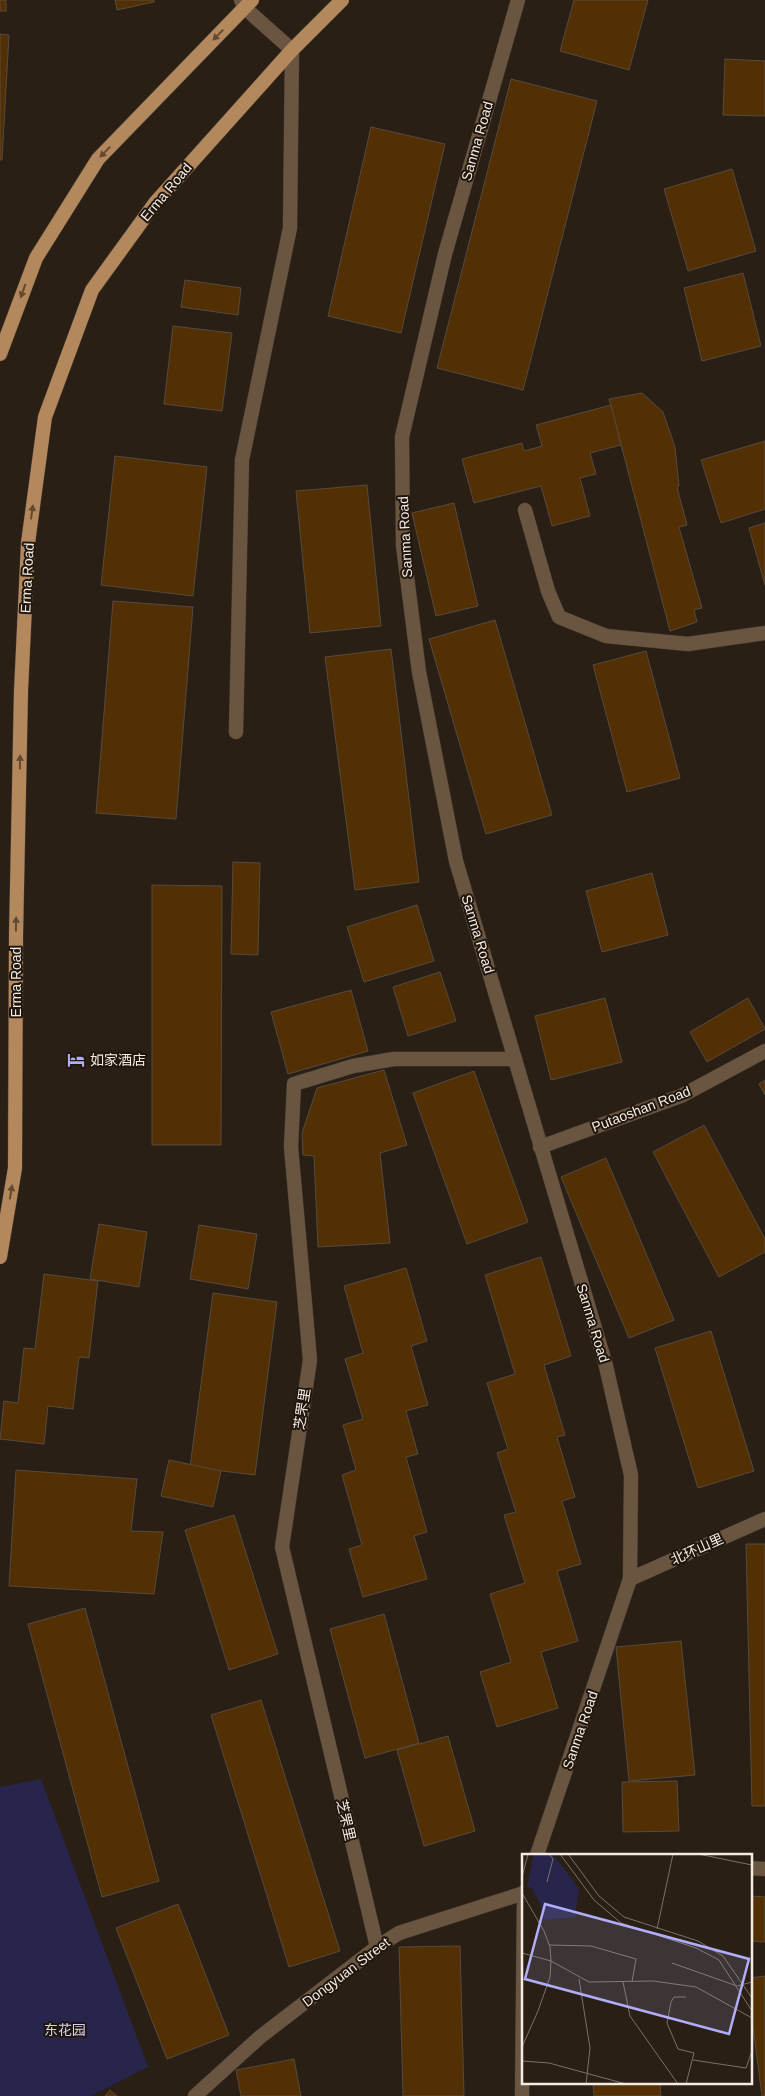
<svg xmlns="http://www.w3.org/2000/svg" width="765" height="2096" viewBox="0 0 765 2096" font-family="Arial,'Noto Sans SC',sans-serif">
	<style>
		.green { fill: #28254c }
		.building { fill: #533003; stroke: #564a3f }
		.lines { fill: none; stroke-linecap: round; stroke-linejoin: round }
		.service-casing { stroke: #463c32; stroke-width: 15 }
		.minor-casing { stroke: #463c32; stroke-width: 15 }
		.tertiary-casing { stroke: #463c32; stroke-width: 15 }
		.primary-casing { stroke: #463c32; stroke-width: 15 }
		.service { stroke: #6a5541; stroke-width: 14 }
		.minor { stroke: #6a5541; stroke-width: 14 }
		.tertiary { stroke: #6a5541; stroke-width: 14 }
		.primary { stroke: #b3885d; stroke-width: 14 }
		.oneway { fill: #624930 }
		.labels { text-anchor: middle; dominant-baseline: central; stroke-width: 4; stroke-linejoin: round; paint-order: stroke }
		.street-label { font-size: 14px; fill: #f3ebe4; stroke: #20160c }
		.poi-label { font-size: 14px; fill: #f3ebe4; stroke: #20160c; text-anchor: start }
		.park-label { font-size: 14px; fill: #d3d3f7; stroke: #20160c }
		.inset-road { fill: none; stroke: #7a7168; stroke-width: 1 }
		.view { fill: #b0aefa; fill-opacity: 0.15; stroke: #b0aefa; stroke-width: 2.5 }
		.inset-edge { fill: none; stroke: #f3ebe4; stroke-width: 2.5 }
	</style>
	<rect width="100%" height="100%" fill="#2a1f15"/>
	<polygon class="green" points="41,1779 148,2067 91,2096 0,2096 0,1787"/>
	<g class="building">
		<rect x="0" y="0" width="6" height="11"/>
		<polygon points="115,0 154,0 154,2 117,10"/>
		<polygon points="574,0 648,0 629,70 560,51"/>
		<polygon points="0,34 9,35 2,160 0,160"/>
		<polygon points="725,59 765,61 765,116 723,115"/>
		<polygon points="511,79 597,101 523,390 437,368"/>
		<polygon points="371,127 445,144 401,333 328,316"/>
		<polygon points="732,169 756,251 688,271 664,189"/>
		<polygon points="743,273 761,346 702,361 684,288"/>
		<polygon points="185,280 241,288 238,315 181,307"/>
		<polygon points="173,326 232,333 222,411 164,404"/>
		<polygon points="642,393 663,412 675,447 679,486 677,487 687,525 679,527 702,608 694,610 697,622 670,631 609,399"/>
		<polygon points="611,405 621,445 590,453 596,474 580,478 590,516 552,526 541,486 474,503 462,459 522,443 524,451 542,446 536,425"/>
		<polygon points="765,441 765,509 721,523 701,460"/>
		<polygon points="115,456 207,467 193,596 101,585"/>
		<polygon points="367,485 381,626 310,633 296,491"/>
		<polygon points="454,503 478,606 436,616 412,513"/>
		<polygon points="765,523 765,585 749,528"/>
		<polygon points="113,601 193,607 176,819 96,813"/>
		<polygon points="495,620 552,815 486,834 429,639"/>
		<polygon points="391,649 419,882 355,890 325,657"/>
		<polygon points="646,651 680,778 627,792 593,665"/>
		<polygon points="233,862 260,863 258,955 231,954"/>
		<polygon points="652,873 668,935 602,952 586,891"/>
		<polygon points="152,885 222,886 221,1145 152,1145"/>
		<polygon points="417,905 434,961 364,982 347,927"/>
		<polygon points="440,972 456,1021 408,1036 393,987"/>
		<polygon points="351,990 368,1051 288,1074 271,1012"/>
		<polygon points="605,998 622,1062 551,1080 535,1016"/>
		<polygon points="748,998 765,1029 707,1062 690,1032"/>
		<polygon points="384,1070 407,1145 380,1153 390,1243 318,1247 314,1156 303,1155 302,1133 317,1088"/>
		<polygon points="474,1071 528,1222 467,1244 413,1093"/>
		<polygon points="765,1080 765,1095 759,1084"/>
		<polygon points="704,1125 765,1239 765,1252 719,1277 653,1152"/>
		<polygon points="606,1158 674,1320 629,1338 561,1177"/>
		<polygon points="99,1224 147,1232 139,1287 90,1279"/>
		<polygon points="199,1225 257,1234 248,1289 190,1279"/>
		<polygon points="541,1257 571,1356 544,1365 565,1435 557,1437 575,1497 562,1501 581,1564 557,1571 578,1641 541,1652 558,1708 497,1727 480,1672 511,1662 490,1594 525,1583 504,1515 516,1512 497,1453 508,1449 487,1383 515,1374 485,1275"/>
		<polygon points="406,1268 427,1341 411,1346 428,1405 406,1411 418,1454 406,1457 427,1532 414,1536 427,1579 363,1597 349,1549 362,1545 342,1475 356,1470 343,1425 363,1419 345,1359 363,1353 344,1286"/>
		<polygon points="44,1274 98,1281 89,1358 79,1357 73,1409 48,1406 44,1444 0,1439 4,1401 18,1403 24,1348 35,1349"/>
		<polygon points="213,1293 277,1302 255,1475 190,1467"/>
		<polygon points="711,1331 754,1471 698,1488 655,1348"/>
		<polygon points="169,1460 221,1471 213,1507 161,1496"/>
		<polygon points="16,1470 137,1479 131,1531 163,1532 154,1594 9,1586"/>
		<polygon points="234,1515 278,1654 229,1670 185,1530"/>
		<polygon points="746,1544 765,1544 765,1806 752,1806"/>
		<polygon points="85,1608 159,1881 102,1897 28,1624"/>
		<polygon points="384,1614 419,1743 365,1758 330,1629"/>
		<polygon points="681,1641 695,1775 629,1781 616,1647"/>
		<polygon points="261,1700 340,1951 289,1967 211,1715"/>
		<polygon points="448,1736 475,1831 424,1846 397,1750"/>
		<polygon points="677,1781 679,1831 623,1832 622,1782"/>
		<polygon points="751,1896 765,1897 765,1942 751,1941"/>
		<polygon points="178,1904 229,2035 167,2059 116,1928"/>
		<polygon points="460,1946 464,2096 403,2096 399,1947"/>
		<polygon points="765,1976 765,2096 762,2096 751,2012 751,1978"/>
		<polygon points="294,2059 301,2096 241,2096 236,2070"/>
		<polygon points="593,2082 660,2082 661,2096 594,2096"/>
		<polygon points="110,2090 117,2096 105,2096"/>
	</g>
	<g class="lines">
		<g class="service-casing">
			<g id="service">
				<polyline points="525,510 548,591 559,617 606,636 688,644 765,633"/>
				<polyline points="236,732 242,460 290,228 292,50 245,8 241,0"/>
				<polyline points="377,1947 282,1547 310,1360 291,1147 294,1084 353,1066 394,1059 515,1059"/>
			</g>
		</g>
		<g class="minor-casing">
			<g id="minor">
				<polyline points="540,1147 681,1096 765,1051"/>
				<polyline points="630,1579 765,1519"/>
				<polyline points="751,1868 765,1869"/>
				<polyline points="195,2096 260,2037 377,1947 399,1933 524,1893"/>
			</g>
		</g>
		<g class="tertiary-casing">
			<g id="tertiary">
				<polyline points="518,0 445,254 402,437 403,545 419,672 456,861 605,1362 631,1475 630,1579 537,1855"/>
				<polyline points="522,2096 524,1892"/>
			</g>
		</g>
		<g class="primary-casing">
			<g id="primary">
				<polyline points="0,354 36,258 98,159 252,0"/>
				<polyline points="0,1257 15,1168 16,937 21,691 28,543 45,417 92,290 155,203 292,50 342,0"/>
			</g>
		</g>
		<use href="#service" class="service"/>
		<use href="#minor" class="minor"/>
		<use href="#tertiary" class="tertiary"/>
		<use href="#primary" class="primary"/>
	</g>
	<defs><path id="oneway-solid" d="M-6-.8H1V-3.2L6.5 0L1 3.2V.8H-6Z" transform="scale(1.25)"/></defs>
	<g class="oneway">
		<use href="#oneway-solid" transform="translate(218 35) rotate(134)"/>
		<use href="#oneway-solid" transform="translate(105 152) rotate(134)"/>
		<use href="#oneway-solid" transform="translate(23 291) rotate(110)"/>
		<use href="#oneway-solid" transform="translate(32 512) rotate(-82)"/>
		<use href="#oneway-solid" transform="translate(20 762) rotate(-89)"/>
		<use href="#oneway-solid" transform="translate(16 924) rotate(-89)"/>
		<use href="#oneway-solid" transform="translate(11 1192) rotate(-81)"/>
	</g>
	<defs>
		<g id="hotel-bare" transform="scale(1.35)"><path d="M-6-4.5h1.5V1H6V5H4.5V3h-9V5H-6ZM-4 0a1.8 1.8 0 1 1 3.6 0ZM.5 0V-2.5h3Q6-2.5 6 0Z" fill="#b0aefa" stroke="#20160c" stroke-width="2.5" paint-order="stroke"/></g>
	</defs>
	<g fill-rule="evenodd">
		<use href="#hotel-bare" x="76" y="1060"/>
	</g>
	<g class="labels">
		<g class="street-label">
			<text transform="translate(477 141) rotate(-74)">Sanma Road</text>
			<text transform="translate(166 192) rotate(-50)">Erma Road</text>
			<text transform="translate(405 537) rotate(-93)">Sanma Road</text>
			<text transform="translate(27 578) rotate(-87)">Erma Road</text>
			<text transform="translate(478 934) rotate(73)">Sanma Road</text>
			<text transform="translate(16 982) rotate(-90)">Erma Road</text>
			<text transform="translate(641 1109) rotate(-21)">Putaoshan Road</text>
			<text transform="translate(593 1323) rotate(73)">Sanma Road</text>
			<text transform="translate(302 1409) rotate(-81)">芝罘里</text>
			<text transform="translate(697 1549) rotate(-24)">北环山里</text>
			<text transform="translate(580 1730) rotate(-71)">Sanma Road</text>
			<text transform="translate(346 1820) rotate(77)">芝罘里</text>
			<text transform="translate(346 1972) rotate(-37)">Dongyuan Street</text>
		</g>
		<g class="poi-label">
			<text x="90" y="1060">如家酒店</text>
		</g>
		<g class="park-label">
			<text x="65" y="2030">东花园</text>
		</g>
	</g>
	<g transform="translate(522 1854)">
		<rect width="230" height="230" fill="#2a1f15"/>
		<path d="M12,0h19l26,35 -4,28 -31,3 -4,-16 -8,-16 -5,-1z" fill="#28254c"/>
		<path class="inset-road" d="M38,0l34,46 27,23 75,25 23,12 33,51M46,0l31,42 25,21 74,24 25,15 29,42M176,0l54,11M0,23l6,-23M25,28l6,-23 -4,-5M0,39l22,38 6,16 1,14 -1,16 -12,34 -16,36M135,75l16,-75M27,91l42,1 45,13 -4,23M0,99l29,8 38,21 64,-1 43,6 56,31M150,109l65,23 15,-4M57,125l11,69 -4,36M101,128l7,34 48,68M164,143h-12l-3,5 -4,21 11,26 16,4 -8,31M171,206l53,8 6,-17M0,207l27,2 77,21"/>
		<path class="view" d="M23,50l204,55 -20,75 -204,-55z"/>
		<rect width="230" height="230" class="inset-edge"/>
	</g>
</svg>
